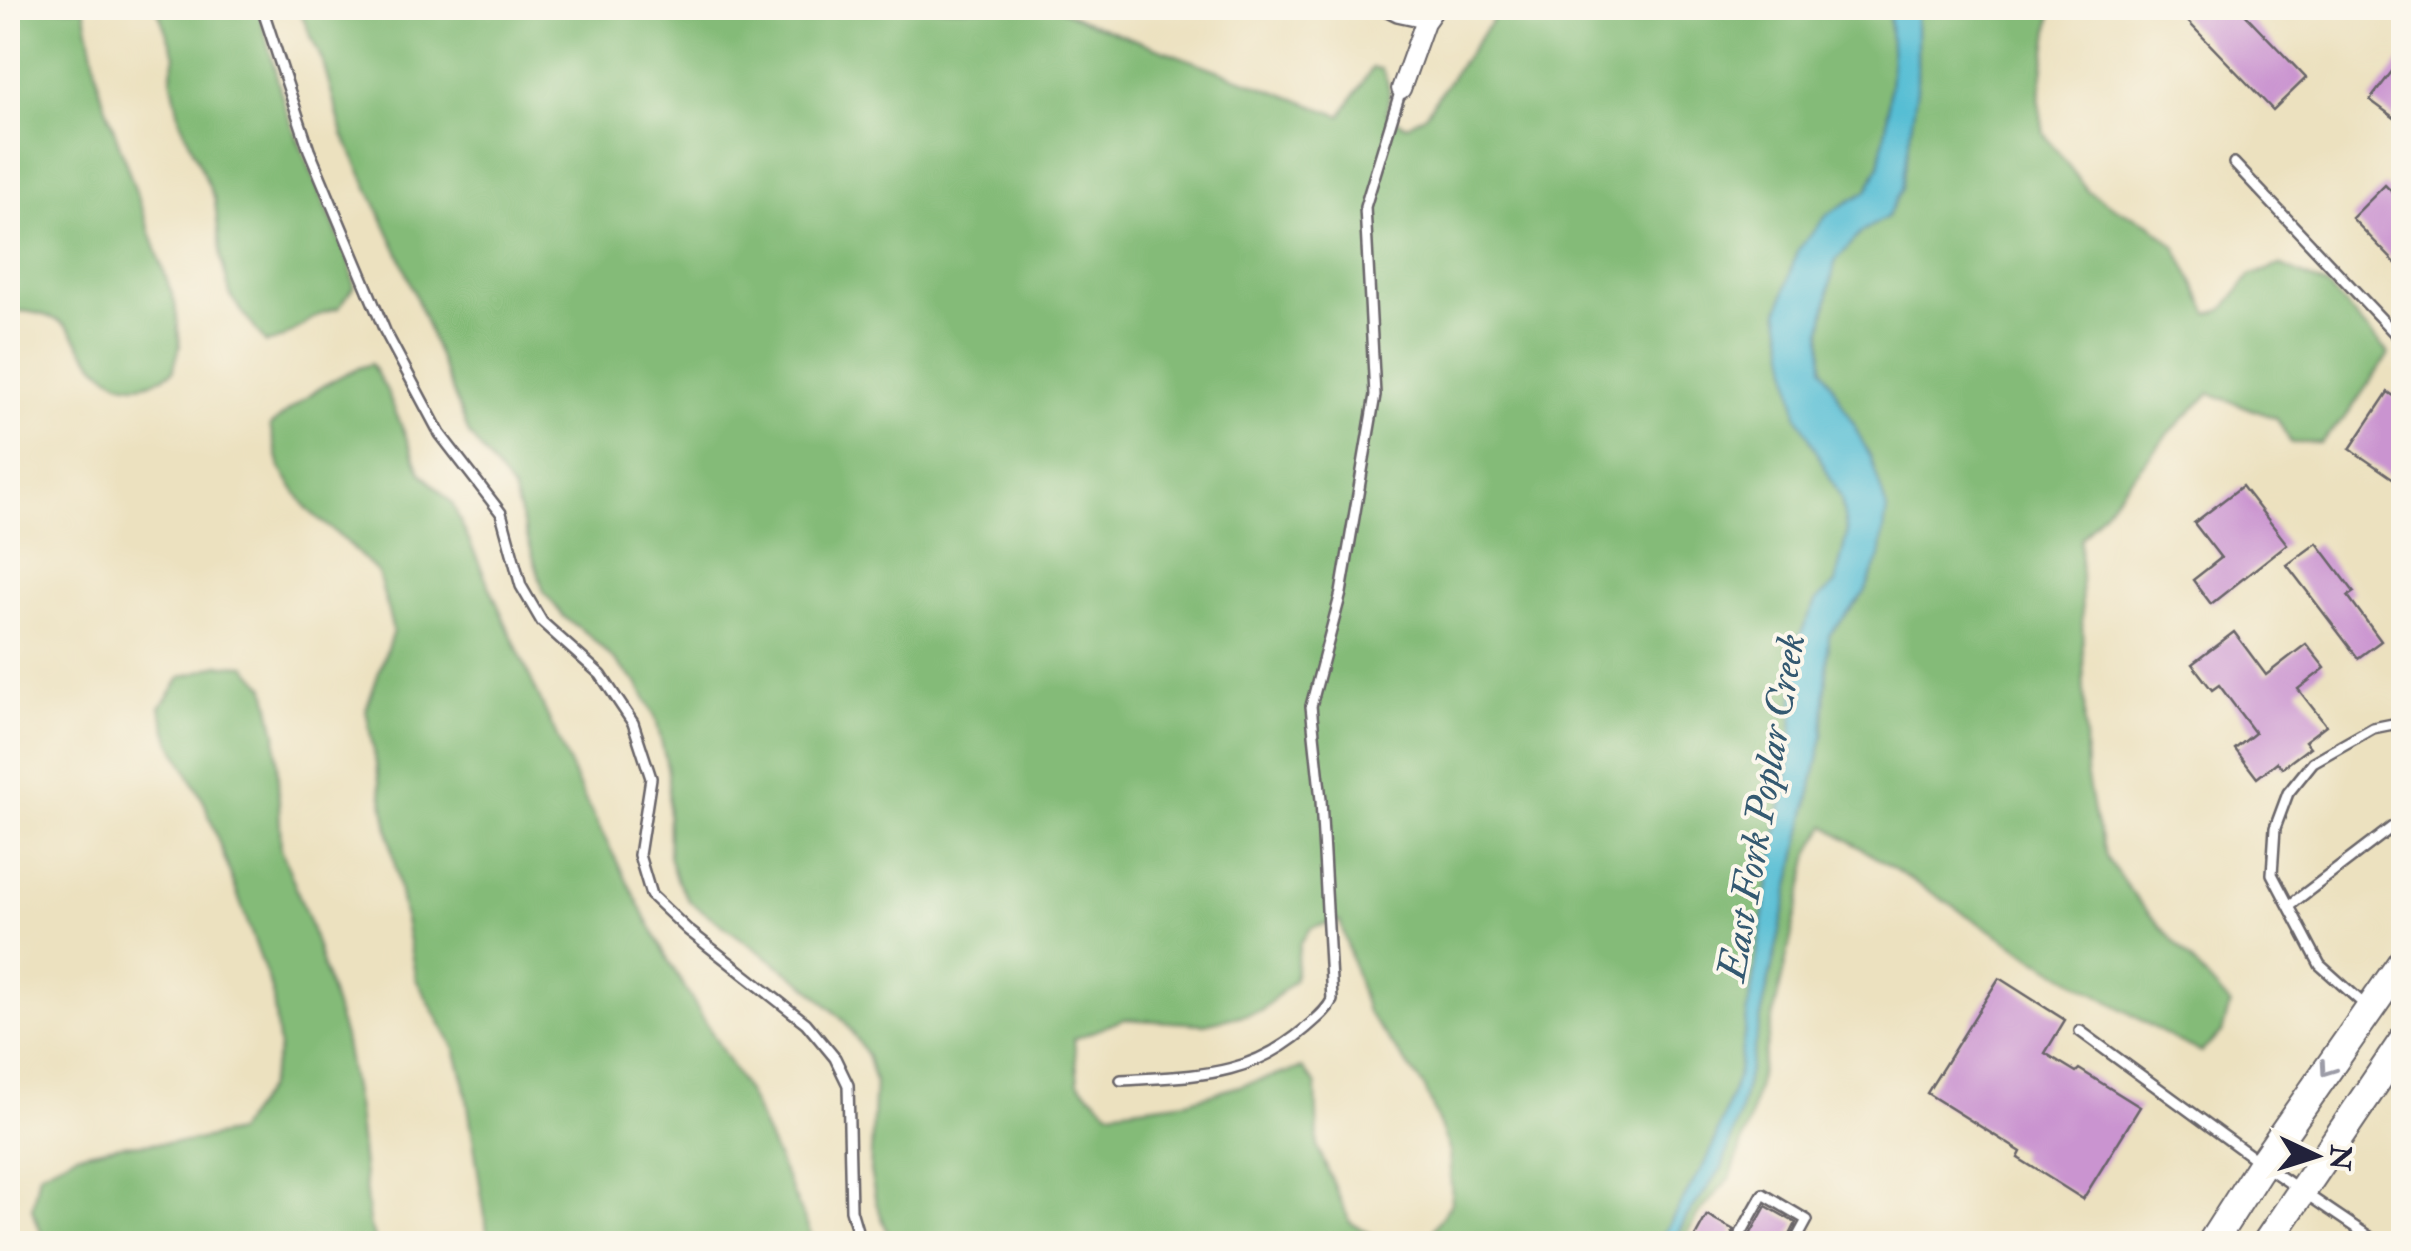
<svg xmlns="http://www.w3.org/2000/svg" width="2411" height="1251" viewBox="0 0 2411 1251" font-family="'IM FELL Double Pica',serif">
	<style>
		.forest { fill: #84bb78; stroke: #536e5a; stroke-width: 2.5 }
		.water { fill: #56bed4; stroke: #3c7088; stroke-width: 2.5 }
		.building { fill: #ca94d0 }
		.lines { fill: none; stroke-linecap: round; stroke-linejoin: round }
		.service-casing { stroke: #696569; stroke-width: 14 }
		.minor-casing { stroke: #696569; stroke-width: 22 }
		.trunk-casing { stroke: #696569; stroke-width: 32 }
		.service { stroke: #fff; stroke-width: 9 }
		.minor { stroke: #fff; stroke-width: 18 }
		.trunk { stroke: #fff; stroke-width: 28 }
		.oneway { stroke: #9c9ca7 }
		.labels { text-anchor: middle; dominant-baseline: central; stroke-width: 8; stroke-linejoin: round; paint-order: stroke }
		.water-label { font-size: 40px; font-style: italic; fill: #345971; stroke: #fbf7ec }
	</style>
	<rect width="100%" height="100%" fill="#fbf7ec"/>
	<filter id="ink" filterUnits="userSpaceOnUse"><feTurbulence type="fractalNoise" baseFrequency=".01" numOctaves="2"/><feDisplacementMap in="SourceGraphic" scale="20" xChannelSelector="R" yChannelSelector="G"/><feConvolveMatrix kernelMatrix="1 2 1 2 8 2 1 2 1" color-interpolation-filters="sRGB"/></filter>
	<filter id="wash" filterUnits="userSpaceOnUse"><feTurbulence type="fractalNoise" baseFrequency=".0048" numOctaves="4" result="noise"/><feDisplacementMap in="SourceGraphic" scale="40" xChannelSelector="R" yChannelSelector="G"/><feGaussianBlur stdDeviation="2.25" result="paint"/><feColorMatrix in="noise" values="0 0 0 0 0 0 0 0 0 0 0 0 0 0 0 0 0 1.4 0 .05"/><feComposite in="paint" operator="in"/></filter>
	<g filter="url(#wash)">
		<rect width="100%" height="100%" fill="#ece1bf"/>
		<g class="forest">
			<path d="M8,8h76l16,82 75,213 5,43 -7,25c-37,25 -61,15 -87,-18 -7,-8 -11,-19 -19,-26 -14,-13 -41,-17 -59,-16z"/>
			<path d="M157,8h100l3,6 25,94 65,156 4,22 -15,22c-29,5 -45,30 -73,35l-35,-46 -10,-39 -6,-58 -35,-80 -9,-43 4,-22z"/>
			<path d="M298,8h759l25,12 259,96 31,-48 9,1c10,16 10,26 5,44l20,13 19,-12 76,-106h388l3,56 -5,58 -8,44 -12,25 -39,23 -49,96 9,47 34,103 19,38 6,36 -12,51 -18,15 -19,39 -7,111 -54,328 -27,76 -52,89h-252l20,-3 26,-38 -3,-53 -24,-61 -58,-76 -27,-91 -29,7 -11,15 -6,37 -33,31 -57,13 -80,-5 -50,20 4,44 31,28 78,-10 115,-33 14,17 2,63 32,74 37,21h-495l-16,-40 -6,-32 5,-89 -8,-27 -22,-33 -39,-37 -117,-84 -13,-22 -7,-23 -1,-85 -12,-52 -19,-36 -48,-48 -25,-18 -20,-25 -31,-101 -44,-57 -69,-178 -57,-122 -20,-72z"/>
			<polygon points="1917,8 2052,8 2039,102 2044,134 2088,191 2123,212 2150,224 2175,246 2209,314 2223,310 2250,276 2280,265 2327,286 2389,354 2347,415 2320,443 2291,443 2277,419 2210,393 2169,433 2080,539 2086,772 2093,812 2107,859 2137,900 2230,1004 2222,1033 2201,1052 2175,1040 2030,955 1826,826 1811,850 1749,1123 1731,1176 1697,1216 1682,1243 1673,1244 1739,1115 1823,737 1829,635 1865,592 1843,408 1823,367 1822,329 1835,261 1863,231 1887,217 1917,88"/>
			<path d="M371,364l15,25 35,84 31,30 134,299 81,156 82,137 66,148h-326l-24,-158 -10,-36 -39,-70 -50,-269 27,-79 -15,-58 -30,-30 -40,-33 -28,-42 -10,-42c31,-25 62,-51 101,-62z"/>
			<polygon points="219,665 246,666 266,688 276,734 281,849 310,924 344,1037 357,1111 369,1224 376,1243 45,1243 32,1209 39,1173 77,1154 121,1145 186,1142 236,1132 267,1089 279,1049 272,990 205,804 170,740 160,708 181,677"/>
		</g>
		<polygon class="water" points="1889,8 1917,8 1917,88 1902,189 1887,217 1863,231 1835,261 1822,329 1823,367 1871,458 1887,510 1880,557 1865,592 1829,635 1823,736 1739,1115 1722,1168 1685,1219 1672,1243 1658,1243 1710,1154 1737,1078 1791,750 1798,639 1817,600 1835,584 1847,534 1841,498 1797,414 1779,310 1797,251 1828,214 1867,191 1879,166 1887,122 1892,64"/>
		<g id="blocks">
			<g class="building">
				<polygon points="2175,8 2239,8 2306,78 2273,110"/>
				<polygon points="2404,56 2404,125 2370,100"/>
				<polygon points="2385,185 2404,204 2404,272 2352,218"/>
				<polygon points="2388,392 2404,403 2404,486 2350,449"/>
				<polygon points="2242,486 2287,544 2211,604 2193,580 2221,558 2194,523"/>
				<polygon points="2317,543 2354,592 2348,596 2381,641 2358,658 2287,565"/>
				<polygon points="2234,632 2266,675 2306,644 2325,668 2298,689 2326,725 2305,741 2310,747 2282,768 2277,762 2257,778 2235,749 2255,733 2219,685 2212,690 2192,664"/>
				<polygon points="1999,978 2065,1020 2045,1053 2076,1072 2079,1069 2140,1107 2083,1199 2018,1158 2021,1152 1927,1093"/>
				<polygon points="1766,1206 1796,1223 1786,1243 1745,1244"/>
				<polygon points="1707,1215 1734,1230 1727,1244 1691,1244"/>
			</g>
		</g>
	</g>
	<g filter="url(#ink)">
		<use href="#blocks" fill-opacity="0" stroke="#696569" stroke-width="2.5"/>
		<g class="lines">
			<g class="service-casing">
				<g id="service">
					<polyline points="262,8 309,150 385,331 440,434 501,513 521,586 542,622 601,675 633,723 651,778 639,855 651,895 688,930 806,1023 835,1058 848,1085 851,1210 861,1244"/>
					<polyline points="1381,8 1397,16 1425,22"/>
					<polyline points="2234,163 2404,343"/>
					<polyline points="2290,905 2404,818"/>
					<polyline points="2367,1007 2320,965 2272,874 2275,828 2288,793 2313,762 2373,728 2398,723 2404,725"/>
					<polyline points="2080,1031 2262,1164 2380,1244"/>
					<path d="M1121,1080c73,-5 126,-1 185,-52 10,-9 20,-16 26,-28l-11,-200 -10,-94 30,-113 34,-198 -10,-188 36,-118"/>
					<polyline points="1735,1244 1763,1194 1807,1220 1794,1244"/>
				</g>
			</g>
			<g class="minor-casing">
				<polyline id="minor" points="1401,89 1425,22 1435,8"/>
			</g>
			<g class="trunk-casing">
				<g id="trunk">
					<polyline points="2211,1244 2262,1164 2404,960"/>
					<polyline points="2266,1244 2404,1040"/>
				</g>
			</g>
			<use href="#service" class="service"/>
			<use href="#minor" class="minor"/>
			<use href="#trunk" class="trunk"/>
		</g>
		<defs><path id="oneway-chevron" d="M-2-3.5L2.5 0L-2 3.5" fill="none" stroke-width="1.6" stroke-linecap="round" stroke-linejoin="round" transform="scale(2.5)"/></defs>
		<use class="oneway" href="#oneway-chevron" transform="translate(2327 1069) rotate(125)"/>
	</g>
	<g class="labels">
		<g class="water-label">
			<text transform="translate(1762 807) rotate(-80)">East Fork Poplar Creek</text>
		</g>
	</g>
	<rect width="2411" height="1251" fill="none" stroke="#fbf7ec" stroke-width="40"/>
	<g transform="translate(2316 1156) rotate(94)" stroke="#fbf7ec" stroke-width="8" paint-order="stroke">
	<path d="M0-8L18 38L0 25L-18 38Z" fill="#22223b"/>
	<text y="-15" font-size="28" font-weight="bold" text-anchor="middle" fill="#22223b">N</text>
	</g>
</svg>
